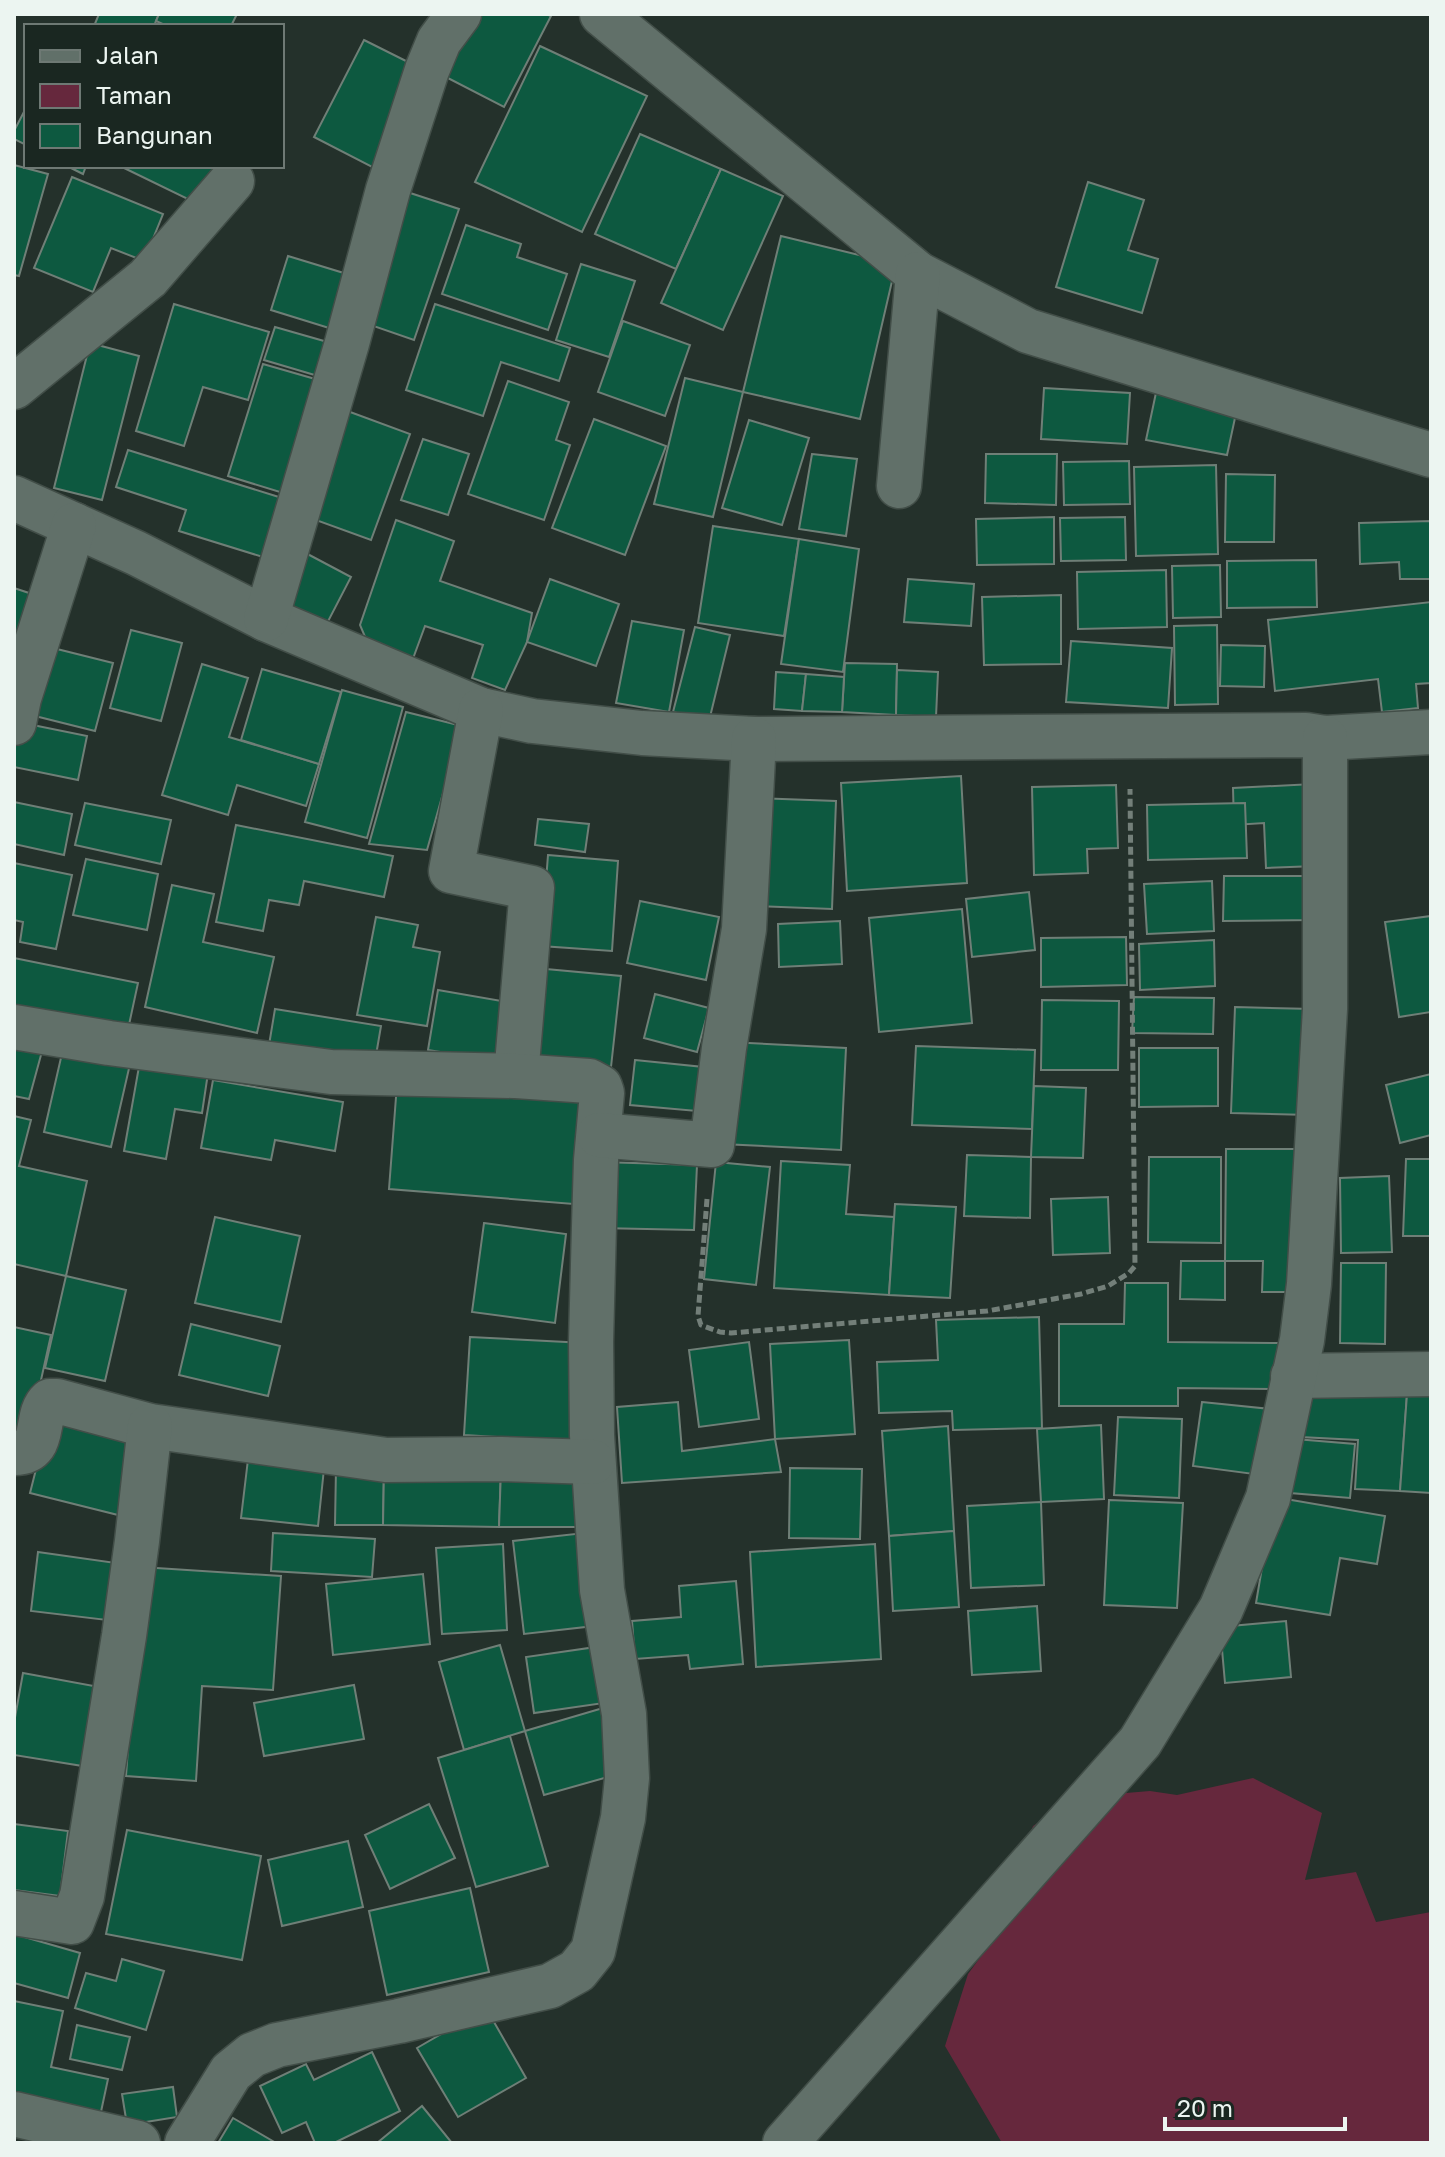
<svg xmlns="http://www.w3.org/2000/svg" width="1445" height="2157" viewBox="0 0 1445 2157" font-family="'Golos Text',sans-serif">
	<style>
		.green { fill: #66283d }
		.building { fill: #0d5940; stroke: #6f7f77; stroke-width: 2 }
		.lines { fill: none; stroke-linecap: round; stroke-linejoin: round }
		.minor-casing { stroke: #424e48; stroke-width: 47 }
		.path { stroke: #737f79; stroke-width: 5; stroke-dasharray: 8 4; stroke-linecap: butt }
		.minor { stroke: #617069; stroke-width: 44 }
	</style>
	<rect width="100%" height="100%" fill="#24312b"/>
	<polygon class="green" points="1253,1778 1322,1813 1305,1880 1356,1872 1376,1922 1431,1912 1431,2143 1002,2143 945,2046 968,1974 993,1940 1033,1826 1078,1797 1150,1791 1177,1795"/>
	<g class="building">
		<polygon points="99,14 159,14 154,26 94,26"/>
		<polygon points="159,14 237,14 231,26 167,26 156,21"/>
		<polygon points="475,14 546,14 551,16 504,107 442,75"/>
		<polygon points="364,40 426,71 376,169 314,137"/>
		<polygon points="540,46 647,96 582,232 475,182"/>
		<polygon points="26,108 26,145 14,139 14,131"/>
		<polygon points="640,134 721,169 676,269 595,234"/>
		<polygon points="14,165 48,174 19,276 14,275"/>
		<polygon points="67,166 86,166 83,174"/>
		<polygon points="120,166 220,166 200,205"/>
		<polygon points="721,169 783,196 723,330 661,303"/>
		<polygon points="72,177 163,214 144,261 111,248 93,292 34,268"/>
		<polygon points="1088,182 1144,200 1128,250 1158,259 1142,313 1056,287"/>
		<polygon points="401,190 459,209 414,340 356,320"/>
		<polygon points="466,225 521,244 517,257 567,274 548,330 442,294"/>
		<polygon points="781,236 896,264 860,419 743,392"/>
		<polygon points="288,256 347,274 329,328 271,310"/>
		<polygon points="581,264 635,281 609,357 556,340"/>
		<polygon points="174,304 269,332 248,400 203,387 184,446 136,431"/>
		<polygon points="435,304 570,348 559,381 501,362 483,416 406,390"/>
		<polygon points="623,321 690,345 665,416 598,392"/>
		<polygon points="275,327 338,345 328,379 264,360"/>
		<polygon points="90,343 139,356 102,500 54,488"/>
		<polygon points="263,364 329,383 293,496 228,476"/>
		<polygon points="685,378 743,392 713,517 654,504"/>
		<polygon points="508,381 569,402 556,440 570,445 544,520 468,494"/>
		<polygon points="1044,388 1130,393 1127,444 1041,439"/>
		<polygon points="1157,388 1238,404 1227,455 1146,440"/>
		<polygon points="342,409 410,434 371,540 302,515"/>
		<polygon points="594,419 666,446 625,555 552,528"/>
		<polygon points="749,420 809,438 782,525 722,508"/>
		<polygon points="423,439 469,454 448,515 401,500"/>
		<polygon points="128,450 282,498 263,557 179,531 186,510 116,487"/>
		<polygon points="812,454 857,459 846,536 799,529"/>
		<polygon points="986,454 1057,454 1056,505 985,503"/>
		<polygon points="1129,461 1130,504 1064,505 1063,462"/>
		<polygon points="1216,465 1218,554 1136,556 1134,467"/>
		<polygon points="1226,474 1275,475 1274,542 1225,542"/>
		<polygon points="1054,517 1054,564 977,565 976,519"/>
		<polygon points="1125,517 1126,560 1061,561 1060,518"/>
		<polygon points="396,520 454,541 440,581 532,613 527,642 505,690 472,678 483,645 425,626 411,664 371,651 360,625"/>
		<polygon points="1431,521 1431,579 1400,579 1399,562 1360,564 1359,523"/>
		<polygon points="713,526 799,539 784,636 698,623"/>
		<polygon points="799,539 859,549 843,672 781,664"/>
		<polygon points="300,550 351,577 322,633 271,607"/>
		<polygon points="1316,560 1317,607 1227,608 1227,561"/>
		<polygon points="1220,565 1221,617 1173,618 1172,566"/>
		<polygon points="1166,570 1167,627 1078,629 1077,572"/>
		<polygon points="550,579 619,604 596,666 527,642"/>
		<polygon points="908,579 974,584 971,626 904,622"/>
		<polygon points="14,588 44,598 14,689"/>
		<polygon points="1061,595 1061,664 984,665 982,597"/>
		<polygon points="1431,602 1431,683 1416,684 1418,708 1382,712 1378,679 1275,691 1268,620"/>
		<polygon points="632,621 684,630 669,712 616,703"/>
		<polygon points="1217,625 1218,704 1175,705 1174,626"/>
		<polygon points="695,627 730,635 709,721 673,712"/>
		<polygon points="131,630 182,643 161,721 110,708"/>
		<polygon points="1071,641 1172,648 1168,708 1066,702"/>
		<polygon points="41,645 113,663 95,731 23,713"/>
		<polygon points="1221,645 1265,646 1264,687 1220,686"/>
		<polygon points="845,663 897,664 896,715 842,712"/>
		<polygon points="202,664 248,678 229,737 319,764 306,806 237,785 228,815 162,795"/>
		<polygon points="262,669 341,692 319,764 241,740"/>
		<polygon points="897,670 938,672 936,717 896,715"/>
		<polygon points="776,672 806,674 802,711 774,709"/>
		<polygon points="806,674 844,677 842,712 802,711"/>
		<polygon points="342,690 403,707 367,838 305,822"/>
		<polygon points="406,712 462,726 427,850 369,844"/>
		<polygon points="18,722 87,736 78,780 14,767 14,742"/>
		<polygon points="961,776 967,883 847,891 841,783"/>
		<polygon points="1313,784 1316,866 1266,868 1264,823 1234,825 1233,788"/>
		<polygon points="1116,785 1118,848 1087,849 1088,873 1034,875 1032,787"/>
		<polygon points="757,798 836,801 832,909 753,906"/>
		<polygon points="14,802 72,814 64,855 14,844"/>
		<polygon points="85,803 171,820 161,864 75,845"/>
		<polygon points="1245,803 1247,858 1148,860 1147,805"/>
		<polygon points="538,819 589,824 585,852 535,845"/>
		<polygon points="236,825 393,856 384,897 304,881 299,905 269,900 263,931 216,922"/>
		<polygon points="548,855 618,861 612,951 541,946"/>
		<polygon points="86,859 158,874 147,930 73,915"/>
		<polygon points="14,863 72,875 56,949 20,942 23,922 14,920"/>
		<polygon points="1224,876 1314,876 1314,920 1223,921"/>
		<polygon points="1212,881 1214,931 1147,934 1144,884"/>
		<polygon points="172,885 214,894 203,942 274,957 257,1033 145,1007"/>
		<polygon points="1029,892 1035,950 972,957 966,899"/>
		<polygon points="640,901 719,917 706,980 627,963"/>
		<polygon points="962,909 972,1023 879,1032 869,918"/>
		<polygon points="1431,916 1431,1012 1399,1017 1385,922"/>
		<polygon points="376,917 418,925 413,947 440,952 427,1026 357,1015"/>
		<polygon points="840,921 842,964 779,967 778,924"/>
		<polygon points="1126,937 1127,985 1041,987 1041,938"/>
		<polygon points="1214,940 1215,986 1140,990 1139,944"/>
		<polygon points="14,958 138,983 127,1034 14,1011"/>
		<polygon points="546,969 621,976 611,1067 536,1059"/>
		<polygon points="438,990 518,1004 508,1063 428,1050"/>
		<polygon points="655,994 709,1008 697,1052 644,1038"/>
		<polygon points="1134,997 1214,998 1213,1034 1132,1033"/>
		<polygon points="1042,1000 1119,1001 1118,1070 1041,1070"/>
		<polygon points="1235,1007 1313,1009 1310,1115 1231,1113"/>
		<polygon points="275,1009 381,1026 374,1067 268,1051"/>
		<polygon points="14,1036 44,1044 29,1099 14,1096"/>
		<polygon points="728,1042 846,1048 841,1150 722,1144"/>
		<polygon points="916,1046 1035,1050 1032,1129 912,1125"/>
		<polygon points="1139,1048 1218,1048 1218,1106 1139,1107"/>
		<polygon points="63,1049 130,1064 111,1147 44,1132"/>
		<polygon points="635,1060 713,1068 708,1112 630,1105"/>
		<polygon points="140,1061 208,1073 202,1113 175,1109 166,1159 124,1151"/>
		<polygon points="1431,1074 1431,1135 1400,1143 1386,1085"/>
		<polygon points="213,1080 343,1102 335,1151 275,1140 271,1160 201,1148"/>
		<polygon points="397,1084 594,1100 586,1205 389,1189"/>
		<polygon points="1034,1086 1086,1088 1083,1158 1031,1157"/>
		<polygon points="14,1116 31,1120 19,1166 87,1181 66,1276 14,1264"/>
		<polygon points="1226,1149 1298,1149 1298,1292 1262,1292 1263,1261 1225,1261"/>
		<polygon points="967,1155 1031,1157 1030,1218 964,1216"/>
		<polygon points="1149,1157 1221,1157 1221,1243 1148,1242"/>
		<polygon points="1406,1159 1431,1159 1431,1236 1403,1236"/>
		<polygon points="781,1161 850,1165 846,1214 894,1217 889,1295 774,1288"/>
		<polygon points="601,1162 697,1165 694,1230 599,1228"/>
		<polygon points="716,1162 770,1167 756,1285 704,1279"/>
		<polygon points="1389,1176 1392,1252 1341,1253 1340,1178"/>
		<polygon points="1108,1197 1110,1253 1053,1255 1051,1199"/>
		<polygon points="895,1204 956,1207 950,1298 889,1295"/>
		<polygon points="215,1217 300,1236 281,1322 195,1303"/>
		<polygon points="484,1223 566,1234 555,1323 472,1312"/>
		<polygon points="1181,1261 1225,1261 1225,1300 1180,1299"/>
		<polygon points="1341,1263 1386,1263 1385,1344 1340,1343"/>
		<polygon points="66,1276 126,1290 105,1381 45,1368"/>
		<polygon points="1125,1283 1168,1283 1168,1342 1282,1343 1281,1389 1178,1388 1178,1406 1059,1406 1059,1324 1124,1324"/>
		<polygon points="1039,1317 1042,1428 953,1430 952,1411 879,1413 877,1362 938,1360 936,1320"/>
		<polygon points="191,1324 280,1346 268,1396 179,1375"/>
		<polygon points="14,1327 51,1335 29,1434 14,1430"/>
		<polygon points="470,1337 585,1343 579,1442 464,1435"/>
		<polygon points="849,1340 855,1434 775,1439 770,1344"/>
		<polygon points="749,1342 759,1419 699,1427 689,1350"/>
		<polygon points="1304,1388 1407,1394 1400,1491 1355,1489 1358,1440 1300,1437"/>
		<polygon points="1407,1394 1431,1396 1431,1493 1400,1491"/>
		<polygon points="678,1402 682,1451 775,1439 781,1472 622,1483 617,1407"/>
		<polygon points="1202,1402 1270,1409 1261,1475 1193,1466"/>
		<polygon points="50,1414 144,1438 122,1516 30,1493"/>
		<polygon points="1118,1417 1182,1419 1179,1498 1114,1495"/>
		<polygon points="1101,1425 1104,1499 1041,1502 1037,1429"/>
		<polygon points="948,1426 954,1531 889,1536 882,1431"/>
		<polygon points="1283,1438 1355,1444 1350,1498 1278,1492"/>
		<polygon points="249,1451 325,1459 318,1526 241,1518"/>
		<polygon points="336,1468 384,1468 383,1525 335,1525"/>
		<polygon points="384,1468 501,1469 499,1527 383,1525"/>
		<polygon points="790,1468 862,1469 860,1539 789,1538"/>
		<polygon points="501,1469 578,1470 578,1527 499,1527"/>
		<polygon points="1274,1497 1385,1516 1377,1564 1340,1558 1330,1615 1256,1603"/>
		<polygon points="1109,1500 1183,1503 1177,1608 1104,1605"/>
		<polygon points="1041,1502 1044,1585 971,1588 967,1506"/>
		<polygon points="954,1531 959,1607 893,1611 889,1536"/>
		<polygon points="273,1533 375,1539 372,1577 271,1571"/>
		<polygon points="584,1533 594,1626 524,1634 513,1541"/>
		<polygon points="503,1544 507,1630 442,1634 436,1548"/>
		<polygon points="875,1544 881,1659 756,1667 750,1552"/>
		<polygon points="38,1552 123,1564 115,1621 31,1611"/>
		<polygon points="141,1567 281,1576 273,1690 202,1686 196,1781 126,1776"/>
		<polygon points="423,1574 430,1644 333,1655 326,1584"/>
		<polygon points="736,1581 743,1664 690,1669 688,1655 635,1659 632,1621 681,1617 679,1586"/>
		<polygon points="1037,1606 1041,1671 972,1675 968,1611"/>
		<polygon points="1286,1621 1291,1677 1225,1683 1220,1627"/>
		<polygon points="500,1645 525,1731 464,1750 439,1662"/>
		<polygon points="596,1647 604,1703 534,1713 526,1657"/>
		<polygon points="23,1673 110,1689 95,1768 14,1755 14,1723"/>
		<polygon points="354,1685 364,1739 264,1756 254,1703"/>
		<polygon points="603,1708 622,1773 544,1795 525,1731"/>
		<polygon points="510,1736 548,1866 476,1887 438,1758"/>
		<polygon points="429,1804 455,1858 390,1889 365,1835"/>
		<polygon points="14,1824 68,1831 60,1896 14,1890"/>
		<polygon points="127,1830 261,1856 242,1960 106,1934"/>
		<polygon points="348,1841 363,1907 282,1926 268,1860"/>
		<polygon points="470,1888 489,1972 387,1995 369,1911"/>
		<polygon points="14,1934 80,1953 68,1998 14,1983"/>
		<polygon points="122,1959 164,1971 146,2030 75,2008 86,1973 116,1981"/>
		<polygon points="14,2001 63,2011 51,2067 108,2079 99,2121 14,2103"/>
		<polygon points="486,2008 526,2078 458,2117 417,2048"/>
		<polygon points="77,2025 130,2037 122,2070 70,2059"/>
		<polygon points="372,2052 400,2111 334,2143 315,2143 306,2122 282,2133 260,2086 306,2064 314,2080"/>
		<polygon points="173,2087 177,2117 127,2125 122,2094"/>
		<polygon points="422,2106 452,2143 377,2143"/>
		<polygon points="233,2118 276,2143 218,2143"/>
	</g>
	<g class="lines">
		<g class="minor-casing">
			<g id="minor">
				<polyline points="602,14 918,274 1028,331 1431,455"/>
				<polyline points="14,387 148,278 232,181"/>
				<polyline points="899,486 918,274"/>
				<polyline points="14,498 136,553 266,619 481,710 532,721 642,733 754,739 1306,735 1325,738 1431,732"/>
				<polyline points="266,619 347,343 388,190 427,70 439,41 459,14"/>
				<polyline points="481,710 451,871 532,888 516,1076"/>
				<polyline points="14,723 19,698 74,525"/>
				<polyline points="14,1027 109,1043 331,1072 516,1076 589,1081 600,1087 602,1093 596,1160 594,1226 591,1342 592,1435 602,1590 624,1714 627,1778 623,1818 593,1951 577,1971 550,1986 399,2021 277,2045 252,2055 231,2072 187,2143"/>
				<polyline points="599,1135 712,1145 724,1048 744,929 754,739"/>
				<polyline points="1293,1376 1431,1374"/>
				<path d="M14,1453c35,0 19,-37 36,-52h7l93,25 236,34 115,-1 92,3"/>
				<polyline points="14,1913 72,1922 82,1896 124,1636 137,1541 150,1426"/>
				<polyline points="14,2114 138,2143"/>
				<polyline points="785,2143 1140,1742 1221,1609 1268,1498 1302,1340 1309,1284 1325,1009 1325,738"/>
			</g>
		</g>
		<polyline class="path" points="707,1199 698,1316 701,1325 720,1332 731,1333 987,1311 1081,1294 1108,1286 1129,1273 1135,1266 1130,789"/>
		<use href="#minor" class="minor"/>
	</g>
	<rect width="1445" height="2157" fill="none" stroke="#ecf5f1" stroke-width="32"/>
	<rect x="24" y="24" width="260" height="144" fill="#1a2721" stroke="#6e7974" stroke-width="2"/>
	<rect x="40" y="50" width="40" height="12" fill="#617069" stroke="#6e7974" stroke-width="2"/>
	<text x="96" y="64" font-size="24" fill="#ecf5f1">Jalan</text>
	<rect x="40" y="84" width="40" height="24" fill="#66283d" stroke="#6e7974" stroke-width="2"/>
	<text x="96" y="104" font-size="24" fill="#ecf5f1">Taman</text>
	<rect x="40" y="124" width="40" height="24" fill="#0d5940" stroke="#6e7974" stroke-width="2"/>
	<text x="96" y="144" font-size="24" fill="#ecf5f1">Bangunan</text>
	<path d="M1165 2117v12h180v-12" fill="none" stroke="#ecf5f1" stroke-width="4"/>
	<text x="1177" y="2117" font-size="24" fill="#ecf5f1" stroke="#1a2721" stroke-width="6" paint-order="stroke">20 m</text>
</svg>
